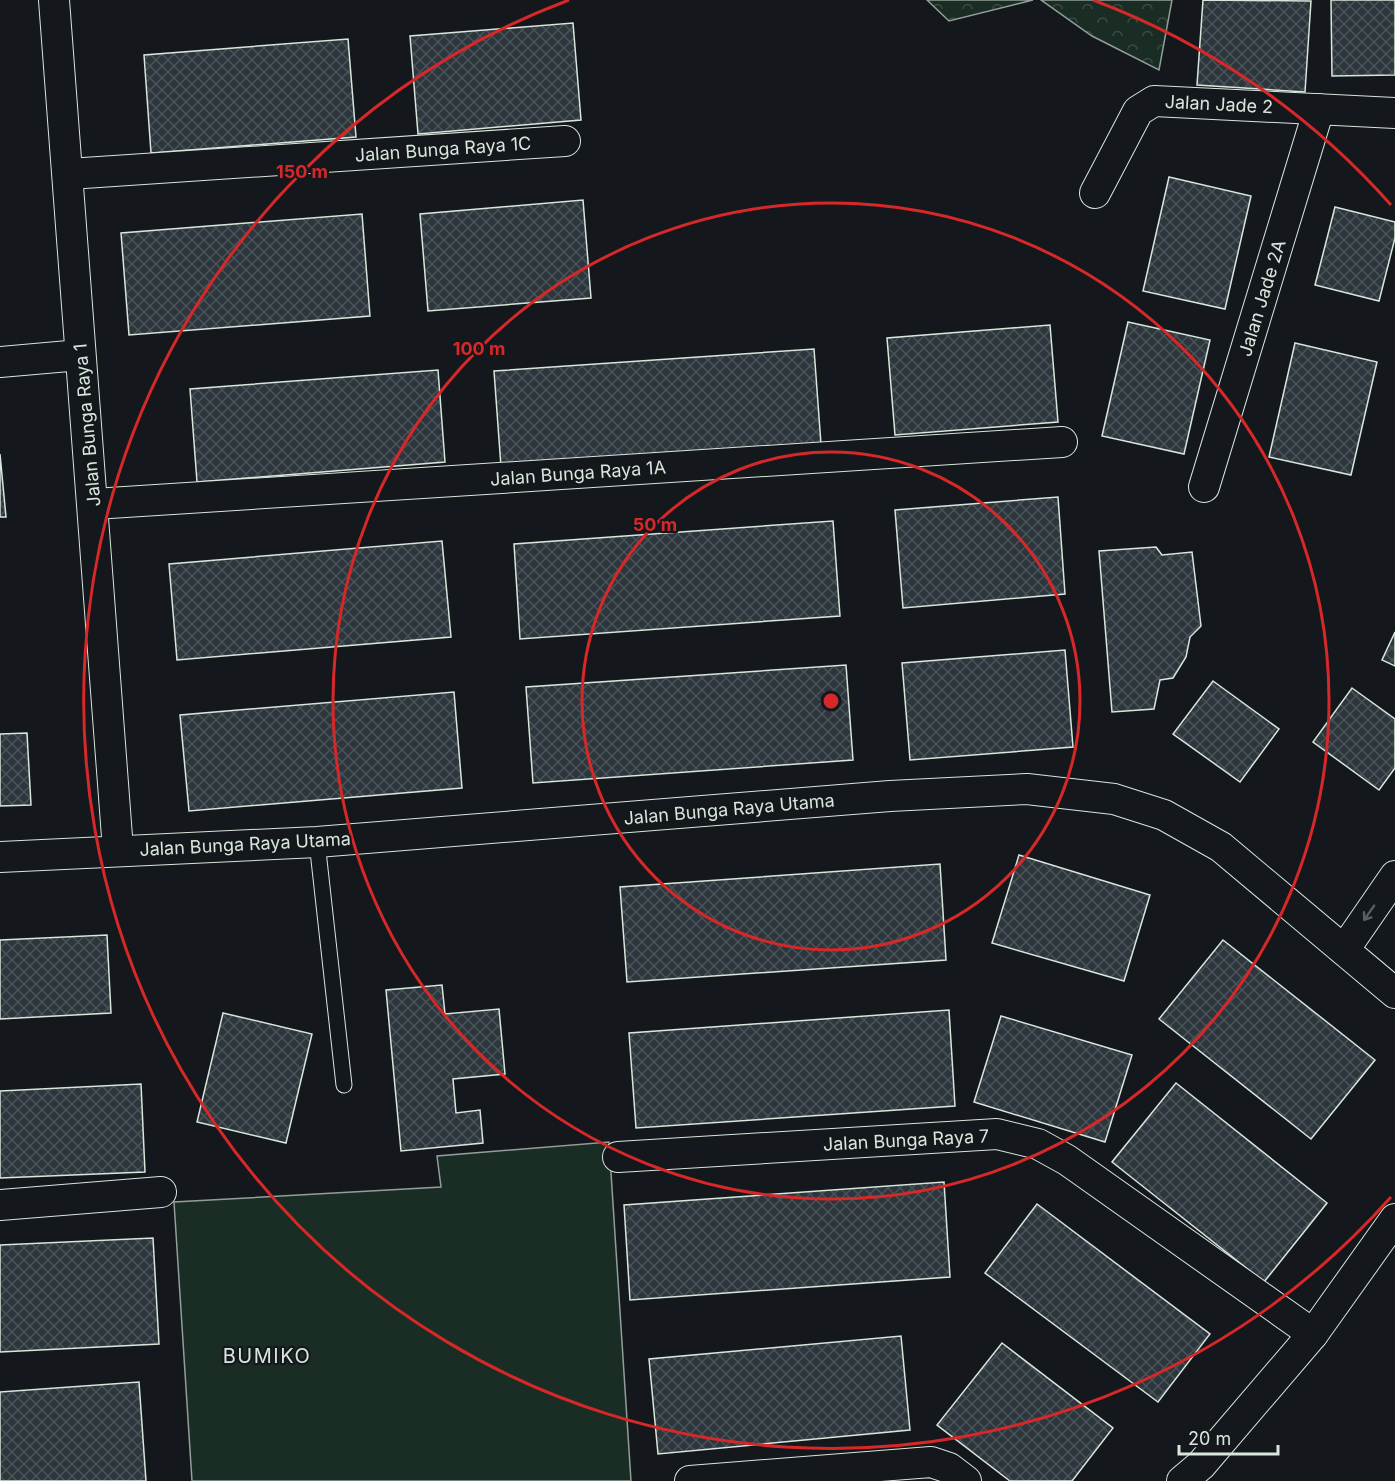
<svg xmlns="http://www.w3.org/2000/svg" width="1395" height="1481" viewBox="0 0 1395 1481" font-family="Inter,sans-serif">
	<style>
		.green { fill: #1a2d24; stroke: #939e99; stroke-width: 1.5 }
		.forest { fill: url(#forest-crowns); stroke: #939e99; stroke-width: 1.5 }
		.building { fill: url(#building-cross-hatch); stroke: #d8e6dc; stroke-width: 1.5 }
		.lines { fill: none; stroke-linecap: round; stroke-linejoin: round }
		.lane-casing { stroke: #d8e6dc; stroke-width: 17 }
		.street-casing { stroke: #d8e6dc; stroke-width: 32 }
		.lane { stroke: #14181c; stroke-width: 15 }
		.street { stroke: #14181c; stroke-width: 30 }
		.oneway { stroke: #59605f }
		.ring { fill: none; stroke: #d62828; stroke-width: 3 }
		.labels { text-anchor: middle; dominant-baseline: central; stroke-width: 4.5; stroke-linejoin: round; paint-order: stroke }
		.street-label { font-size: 18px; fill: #d8e6dc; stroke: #14181c }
		.neighbourhood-label { font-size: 20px; letter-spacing: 1.5px; fill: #d8e6dc; stroke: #14181c }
		.centre { fill: #d62828; stroke: #14181c; stroke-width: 3 }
		.ring-label { font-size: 18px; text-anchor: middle; font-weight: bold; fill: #d62828; stroke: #14181c; stroke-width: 4.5; stroke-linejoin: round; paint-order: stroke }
	</style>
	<defs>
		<pattern id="forest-crowns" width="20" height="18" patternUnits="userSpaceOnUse" patternTransform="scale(1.5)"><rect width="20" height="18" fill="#1a2d24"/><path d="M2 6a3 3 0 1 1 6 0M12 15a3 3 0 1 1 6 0" fill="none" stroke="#3b4b43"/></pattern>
		<pattern id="building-cross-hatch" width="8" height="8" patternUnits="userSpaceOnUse" patternTransform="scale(1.5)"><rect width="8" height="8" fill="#2c363c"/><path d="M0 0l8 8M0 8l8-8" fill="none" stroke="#4a5358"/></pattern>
	</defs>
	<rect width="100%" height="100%" fill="#14181c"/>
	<polygon class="green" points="609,1142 631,1481 192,1481 174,1202 441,1187 437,1156"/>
	<g class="forest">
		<polygon points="927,0 1033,0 949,21"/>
		<polygon points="1041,0 1172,0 1159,70 1092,36"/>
	</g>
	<g class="building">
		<polygon points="1203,0 1311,1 1305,92 1197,85"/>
		<polygon points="1331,0 1395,0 1395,75 1332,76"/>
		<polygon points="573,23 581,120 418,134 410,36"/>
		<polygon points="348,39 356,137 151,153 144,55"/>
		<polygon points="1169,177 1251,196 1225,309 1143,291"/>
		<polygon points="583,200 591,298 428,311 420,214"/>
		<polygon points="1335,207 1395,222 1395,238 1379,301 1315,285"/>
		<polygon points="362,214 370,316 129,335 121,233"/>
		<polygon points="1128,322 1210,340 1184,454 1102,436"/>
		<polygon points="1050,325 1058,422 895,435 887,338"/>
		<polygon points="1295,343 1377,362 1351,475 1269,457"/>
		<polygon points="814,349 821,444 501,467 494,371"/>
		<polygon points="438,370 445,462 197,482 190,389"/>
		<polygon points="0,454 6,517 0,517"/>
		<polygon points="1058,497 1065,594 903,608 895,510"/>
		<polygon points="833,521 840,616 520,639 514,544"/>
		<polygon points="442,541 451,637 177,660 169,564"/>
		<polygon points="1156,547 1162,555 1192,552 1201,626 1190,637 1186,657 1173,678 1160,680 1154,709 1112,712 1099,551"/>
		<polygon points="1395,632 1395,666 1382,660"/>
		<polygon points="1065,650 1073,747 910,760 902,663"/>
		<polygon points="846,665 853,760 533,783 526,687"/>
		<polygon points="1213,681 1279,729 1240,782 1173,734"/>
		<polygon points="1352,688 1395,719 1395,768 1379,790 1313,742"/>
		<polygon points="454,692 462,788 189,811 180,715"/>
		<polygon points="27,733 31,805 0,806 0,734"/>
		<polygon points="1019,855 1150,895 1124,981 992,943"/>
		<polygon points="940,864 946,960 627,982 620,887"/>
		<polygon points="107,935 111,1013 0,1019 0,940"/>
		<polygon points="1223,940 1375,1060 1311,1139 1159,1019"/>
		<polygon points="442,985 445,1014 499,1009 505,1074 453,1079 456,1113 480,1110 483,1143 401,1151 386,990"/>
		<polygon points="949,1010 955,1106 636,1128 629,1033"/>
		<polygon points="223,1013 312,1034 286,1143 197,1122"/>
		<polygon points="1001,1016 1132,1055 1105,1142 974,1102"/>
		<polygon points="1176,1083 1327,1203 1264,1282 1112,1162"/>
		<polygon points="141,1084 145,1172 0,1178 0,1091"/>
		<polygon points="944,1182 950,1277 630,1300 624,1205"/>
		<polygon points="1037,1204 1210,1334 1158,1402 985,1273"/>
		<polygon points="153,1238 159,1344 0,1352 0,1245"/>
		<polygon points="901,1336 910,1430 658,1454 649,1359"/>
		<polygon points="1002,1343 1113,1428 1072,1481 1010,1481 937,1425"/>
		<polygon points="139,1382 146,1481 0,1481 0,1392"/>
	</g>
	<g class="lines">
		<g class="lane-casing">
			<polyline id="lane" points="317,842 344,1085"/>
		</g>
		<g class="street-casing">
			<g id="street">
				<polyline points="54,0 118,850"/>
				<polyline points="69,174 565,141"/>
				<polyline points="1095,193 1138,111 1154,101 1395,113"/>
				<polyline points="0,362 80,355"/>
				<polyline points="1204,487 1319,109"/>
				<polyline points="94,504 1062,442"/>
				<polyline points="0,857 317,842 890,796 1027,789 1114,799 1164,815 1221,847 1395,993"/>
				<polyline points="1344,950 1395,876"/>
				<polyline points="618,1157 997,1134 1038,1144 1067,1160 1313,1334"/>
				<polyline points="0,1205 161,1192"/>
				<polyline points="690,1481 931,1462 949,1468 966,1481"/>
				<polyline points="1182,1481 1201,1465 1313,1334 1395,1219"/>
			</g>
		</g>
		<use href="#lane" class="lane"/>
		<use href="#street" class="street"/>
	</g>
	<defs><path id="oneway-shaft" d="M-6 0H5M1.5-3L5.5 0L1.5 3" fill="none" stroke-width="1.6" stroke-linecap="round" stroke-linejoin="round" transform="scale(1.5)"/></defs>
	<use class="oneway" href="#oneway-shaft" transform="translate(1369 913) rotate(125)"/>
	<g class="ring">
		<circle cx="831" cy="701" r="249"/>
		<circle cx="831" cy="701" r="498"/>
		<path d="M1391 1197A748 748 0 1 1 569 0M1093 0A748 748 0 0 1 1391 205"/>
	</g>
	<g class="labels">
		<g class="street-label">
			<text transform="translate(1219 104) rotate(3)">Jalan Jade 2</text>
			<text transform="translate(443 149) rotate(-4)">Jalan Bunga Raya 1C</text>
			<text transform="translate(1262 298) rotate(-73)">Jalan Jade 2A</text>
			<text transform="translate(87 425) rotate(-95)">Jalan Bunga Raya 1</text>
			<text transform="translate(578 473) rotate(-4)">Jalan Bunga Raya 1A</text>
			<text transform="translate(729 809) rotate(-5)">Jalan Bunga Raya Utama</text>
			<text transform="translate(245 844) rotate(-3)">Jalan Bunga Raya Utama</text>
			<text transform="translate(906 1140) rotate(-3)">Jalan Bunga Raya 7</text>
		</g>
		<g class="neighbourhood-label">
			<text x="267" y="1356">BUMIKO</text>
		</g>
	</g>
	<circle cx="831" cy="701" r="9" class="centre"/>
	<g class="ring-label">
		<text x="302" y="178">150 m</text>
		<text x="479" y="355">100 m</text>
		<text x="655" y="531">50 m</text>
	</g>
	<path d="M1179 1445v9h99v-9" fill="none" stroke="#d8e6dc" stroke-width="3"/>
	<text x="1188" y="1445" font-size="18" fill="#d8e6dc" stroke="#14181c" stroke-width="4.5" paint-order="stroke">20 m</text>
</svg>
